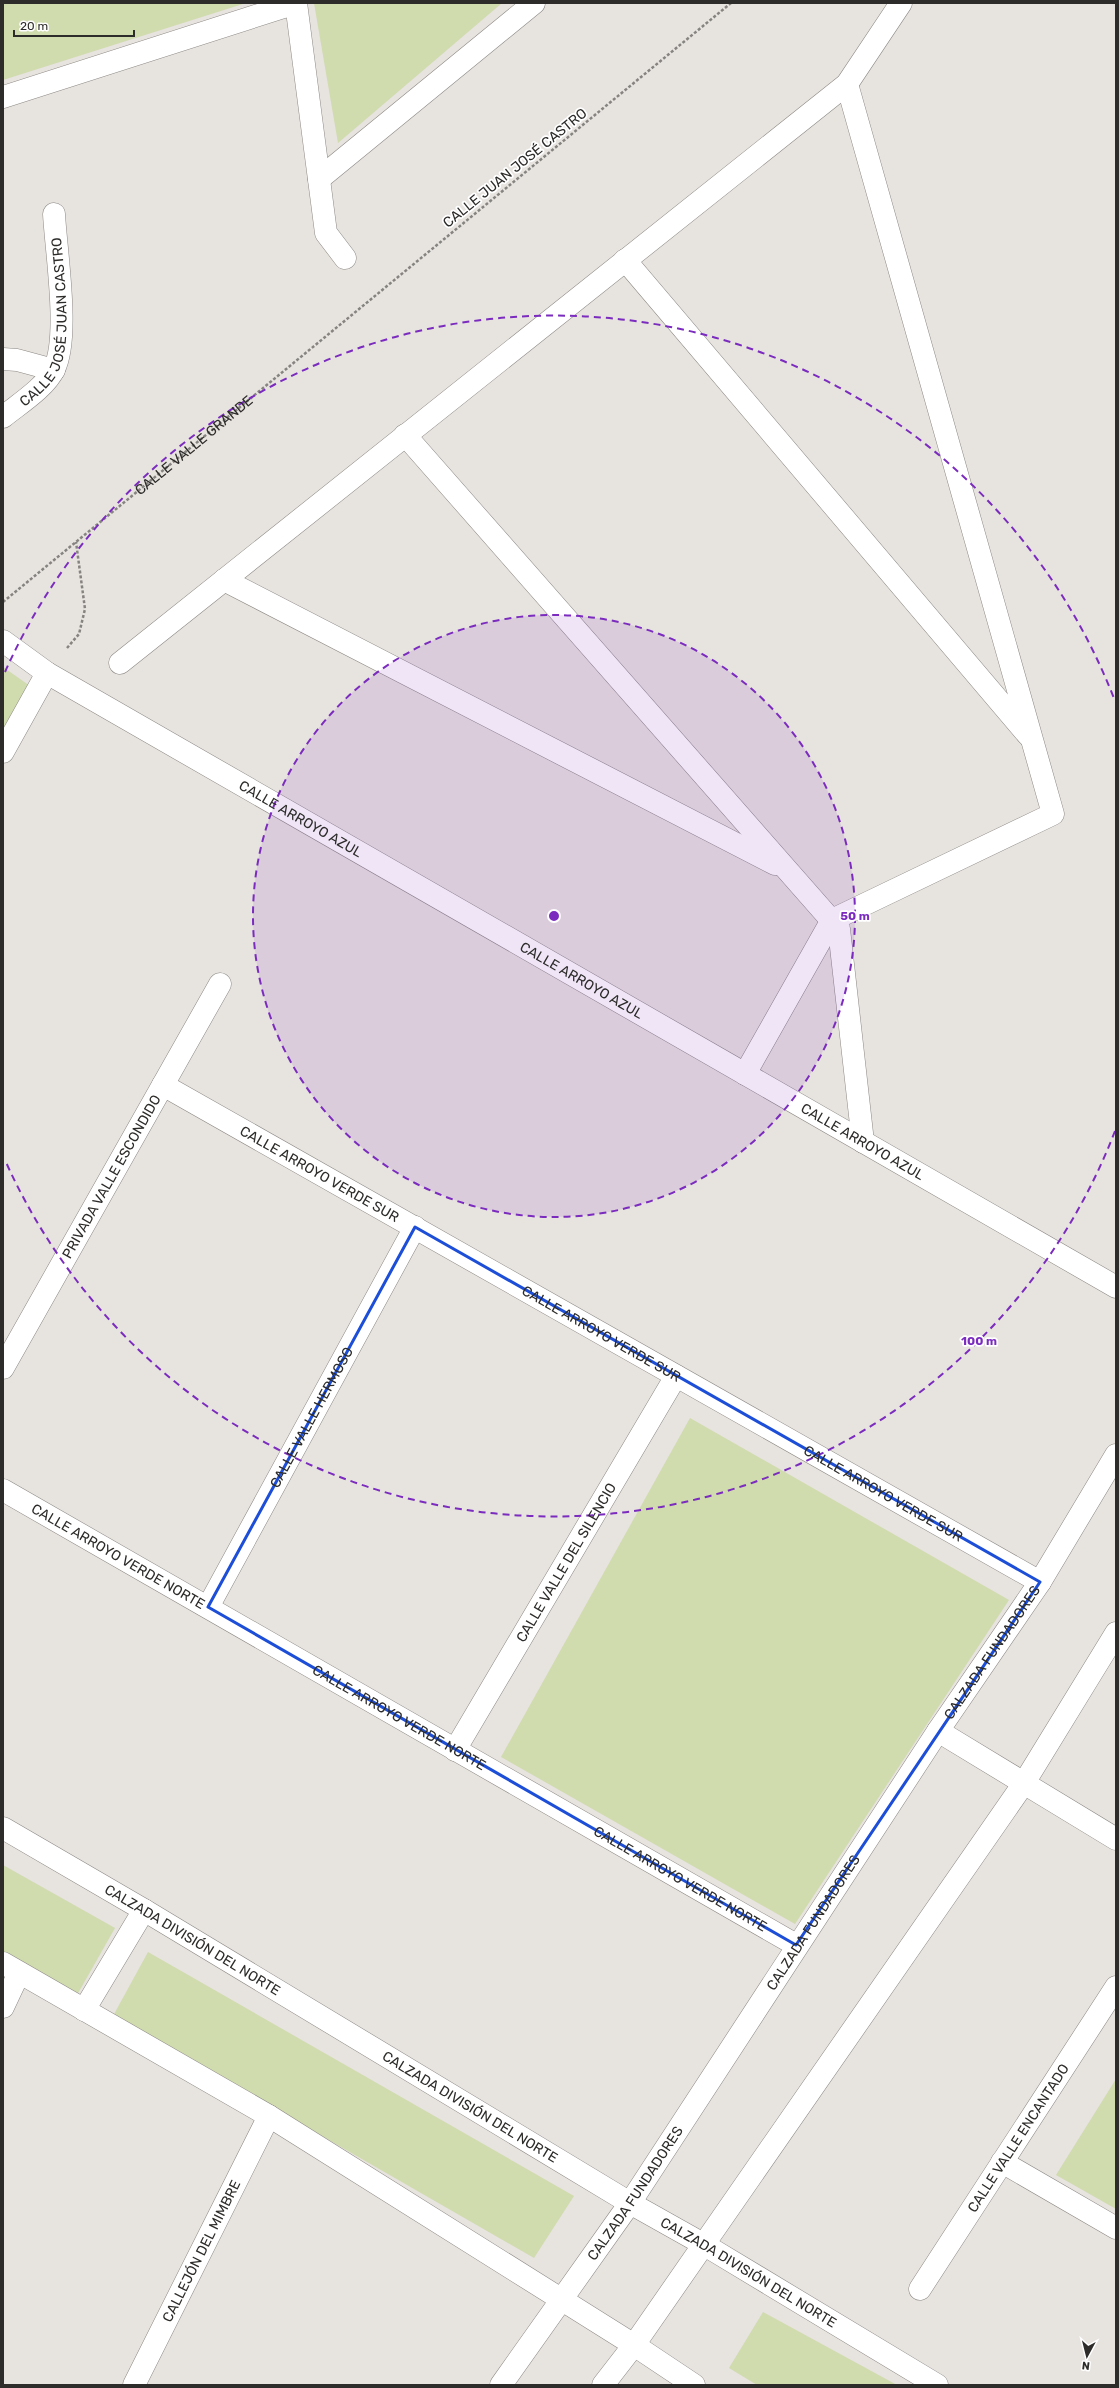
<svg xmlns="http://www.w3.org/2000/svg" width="1119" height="2388" viewBox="0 0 1119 2388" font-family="Rubik,sans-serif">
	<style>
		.green { fill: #d0dbae }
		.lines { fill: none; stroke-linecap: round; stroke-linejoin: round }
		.minor-casing { stroke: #8c8884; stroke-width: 23 }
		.major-casing { stroke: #8c8884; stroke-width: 23 }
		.path { stroke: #868481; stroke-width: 2.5; stroke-dasharray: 3 2; stroke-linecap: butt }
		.minor { stroke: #fff; stroke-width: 22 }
		.major { stroke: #fff; stroke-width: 22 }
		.marked { fill: none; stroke: #1d4ed8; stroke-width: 3; stroke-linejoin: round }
		.ring { fill: none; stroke: #7b2cbf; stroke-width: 2; stroke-dasharray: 7 5 }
		.labels { text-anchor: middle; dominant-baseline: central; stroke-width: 3.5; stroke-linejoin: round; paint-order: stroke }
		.street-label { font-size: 14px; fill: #2d2c2a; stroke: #fff }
		.centre { fill: #7b2cbf; stroke: #fff; stroke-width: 2 }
		.ring-label { font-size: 12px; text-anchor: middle; font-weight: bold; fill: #7b2cbf; stroke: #fff; stroke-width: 3.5; stroke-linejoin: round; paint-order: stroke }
	</style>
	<rect width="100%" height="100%" fill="#e7e3df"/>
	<g class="green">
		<polygon points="3,3 246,3 3,80"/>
		<polygon points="314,3 502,3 338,143"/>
		<polygon points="3,667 30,686 3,732"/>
		<polygon points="690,1418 1009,1600 795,1924 501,1757"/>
		<polygon points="3,1865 115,1928 77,1995 3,1952"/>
		<polygon points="148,1952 574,2196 534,2258 113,2016"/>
		<polygon points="1116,2079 1116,2209 1056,2175"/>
		<polygon points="763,2312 897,2385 757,2385 729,2368"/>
	</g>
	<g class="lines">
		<g class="minor-casing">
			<g id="minor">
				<polyline points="3,97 296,3 326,233 345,258"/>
				<polyline points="319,179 534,3"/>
				<polyline points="625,260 1028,735"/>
				<polyline points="3,359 17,360 54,370"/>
				<path id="s2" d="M3,417c16,-13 43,-30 51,-48 16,-31 2,-118 0,-155"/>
				<polyline points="405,435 839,929 863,1142"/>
				<polyline points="224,580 775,864"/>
				<path id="s3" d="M3,641l44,32 1069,614"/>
				<polyline points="120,663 847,84 901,3"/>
				<polyline points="3,752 47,673"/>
				<polyline points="745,1074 832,920 1053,814 847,84"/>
				<path id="s4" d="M163,1085l877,497"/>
				<path id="s5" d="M3,1368l217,-384"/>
				<path id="s6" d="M3,1490l793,455"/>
				<path id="s7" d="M208,1607l207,-380"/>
				<polyline points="938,1731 1116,1839"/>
				<path id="s8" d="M455,1750l221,-374"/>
				<path id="s9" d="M3,1828l141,82 486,293 73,41 234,141"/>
				<polyline points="3,1963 269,2116 634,2345 694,2385"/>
				<polyline points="3,2007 19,1973"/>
				<polyline points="84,2010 144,1910"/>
				<polyline points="1002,2162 1116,2228"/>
				<path id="s10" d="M920,2289l196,-302"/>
				<path id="s11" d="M134,2385l135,-269"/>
			</g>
		</g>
		<g class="major-casing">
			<g id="major">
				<path id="s12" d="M501,2385l129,-182 308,-472 102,-149 76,-127"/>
				<polyline points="603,2385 634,2345 1024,1783 1116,1633"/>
			</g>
		</g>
		<g class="path">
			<path id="s1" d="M3,602l728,-599"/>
			<polyline points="67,648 79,634 85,609 76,542"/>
		</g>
		<use href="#minor" class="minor"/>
		<use href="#major" class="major"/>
	</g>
	<path class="marked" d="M415,1227l625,355 -244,363 -588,-338z"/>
	<circle cx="554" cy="916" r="301" fill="#7b2cbf" fill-opacity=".12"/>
	<g class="ring">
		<circle cx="554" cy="916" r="301"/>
		<path d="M1115 1131A601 601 0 0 1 5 1160M5 672A601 601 0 0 1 1115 701"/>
	</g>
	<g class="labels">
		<g class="street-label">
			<text transform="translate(515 168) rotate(-39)">CALLE JUAN JOSÉ CASTRO</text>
			<text stroke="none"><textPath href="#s2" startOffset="113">CALLE JOSÉ JUAN CASTRO</textPath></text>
			<text stroke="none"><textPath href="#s1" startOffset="247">CALLE VALLE GRANDE</textPath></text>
			<text stroke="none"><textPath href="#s3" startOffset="347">CALLE ARROYO AZUL</textPath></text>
			<text stroke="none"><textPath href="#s3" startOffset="671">CALLE ARROYO AZUL</textPath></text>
			<text stroke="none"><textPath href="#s3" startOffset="995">CALLE ARROYO AZUL</textPath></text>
			<text stroke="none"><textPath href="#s4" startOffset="180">CALLE ARROYO VERDE SUR</textPath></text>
			<text stroke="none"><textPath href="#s5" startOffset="220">PRIVADA VALLE ESCONDIDO</textPath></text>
			<text stroke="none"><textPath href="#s4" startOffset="504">CALLE ARROYO VERDE SUR</textPath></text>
			<text stroke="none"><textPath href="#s7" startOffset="216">CALLE VALLE HERMOSO</textPath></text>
			<text stroke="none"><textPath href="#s4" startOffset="828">CALLE ARROYO VERDE SUR</textPath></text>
			<text stroke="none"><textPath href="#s6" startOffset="133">CALLE ARROYO VERDE NORTE</textPath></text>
			<text stroke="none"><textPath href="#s8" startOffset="218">CALLE VALLE DEL SILENCIO</textPath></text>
			<text stroke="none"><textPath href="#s12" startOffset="882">CALZADA FUNDADORES</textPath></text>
			<text stroke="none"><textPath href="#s6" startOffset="457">CALLE ARROYO VERDE NORTE</textPath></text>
			<text stroke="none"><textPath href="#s6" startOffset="781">CALLE ARROYO VERDE NORTE</textPath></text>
			<text stroke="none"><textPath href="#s12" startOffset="558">CALZADA FUNDADORES</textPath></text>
			<text stroke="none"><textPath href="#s9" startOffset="220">CALZADA DIVISIÓN DEL NORTE</textPath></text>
			<text stroke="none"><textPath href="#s9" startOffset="544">CALZADA DIVISIÓN DEL NORTE</textPath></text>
			<text stroke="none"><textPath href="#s10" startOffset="180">CALLE VALLE ENCANTADO</textPath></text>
			<text stroke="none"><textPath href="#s12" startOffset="234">CALZADA FUNDADORES</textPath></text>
			<text stroke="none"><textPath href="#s11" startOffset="150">CALLEJÓN DEL MIMBRE</textPath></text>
			<text stroke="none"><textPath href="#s9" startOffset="868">CALZADA DIVISIÓN DEL NORTE</textPath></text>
		</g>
	</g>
	<circle cx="554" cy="916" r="6" class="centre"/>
	<g class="ring-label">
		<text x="855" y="920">50 m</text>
		<text x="979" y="1345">100 m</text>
	</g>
	<rect width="1119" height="2388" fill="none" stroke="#2d2c2a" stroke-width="8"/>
	<g transform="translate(1087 2356) rotate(187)" stroke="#ffffff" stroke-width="3" paint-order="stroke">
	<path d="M0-3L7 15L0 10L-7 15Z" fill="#2d2c2a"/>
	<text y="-6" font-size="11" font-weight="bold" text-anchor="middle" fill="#2d2c2a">N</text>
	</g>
	<path d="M14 30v6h120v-6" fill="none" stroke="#2d2c2a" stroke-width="2"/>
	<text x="20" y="30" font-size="12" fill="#2d2c2a" stroke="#ffffff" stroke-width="3" paint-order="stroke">20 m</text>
</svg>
